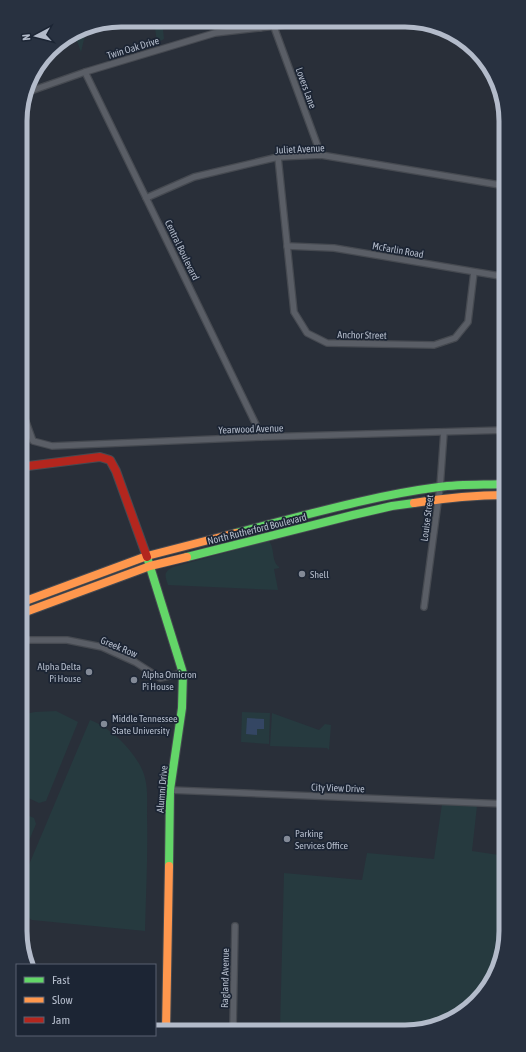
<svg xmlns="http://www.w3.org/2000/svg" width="526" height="1052" viewBox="0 0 526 1052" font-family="'Asap Condensed',sans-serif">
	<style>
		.green { fill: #263a3f }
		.water { fill: #344663 }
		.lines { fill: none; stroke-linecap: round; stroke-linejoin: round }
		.street-casing { stroke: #464a51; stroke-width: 8 }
		.fast-casing { stroke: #464a51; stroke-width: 10 }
		.slow-casing { stroke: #464a51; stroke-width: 10 }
		.jam-casing { stroke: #464a51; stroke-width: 10 }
		.street { stroke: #5a5e66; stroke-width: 5.5 }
		.fast { stroke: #63d668; stroke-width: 8 }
		.slow { stroke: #ff974d; stroke-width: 8 }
		.jam { stroke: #b3261e; stroke-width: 8 }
		.poi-dot { fill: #838a97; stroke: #1c2534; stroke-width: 1.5 }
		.labels { text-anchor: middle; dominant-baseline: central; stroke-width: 3.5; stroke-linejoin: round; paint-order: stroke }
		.street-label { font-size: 10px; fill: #b3bbca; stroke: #1c2534 }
		.poi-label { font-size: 10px; fill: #b3bbca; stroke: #1c2534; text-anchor: start }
		.rim { fill: none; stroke: #b3bbca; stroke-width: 5 }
	</style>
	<rect width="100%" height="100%" fill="#292f39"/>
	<g class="green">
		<polygon points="154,20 162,20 164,39 157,43"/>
		<polygon points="87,27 81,52 74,33 83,28"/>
		<path d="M269,541c6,7 2,20 10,26v1l-5,1 4,21 -110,-5c-3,-9 -5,-13 5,-18z"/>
		<polygon points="56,711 78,722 46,801 39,803 20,794 20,715 35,712"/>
		<polygon points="242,712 270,713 269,744 241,742"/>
		<polygon points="272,713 319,730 325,724 331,725 329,750 327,748 270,746"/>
		<path d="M90,720c21,7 50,36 55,58 3,12 2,25 2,37 1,39 -1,77 -2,116l-113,-11 -12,-9v-25z"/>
		<polygon points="442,804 477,806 472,851 506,856 506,900 499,956 485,993 437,1027 280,1029 284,873 362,880 367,853 434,859"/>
		<polygon points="20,812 34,818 36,824 20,862"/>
	</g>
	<polygon class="water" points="247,718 264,719 264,729 257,729 257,735 246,734"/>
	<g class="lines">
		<g class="street-casing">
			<g id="street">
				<polyline points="400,22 442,30"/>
				<polyline points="274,27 321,155"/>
				<polyline points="260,28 261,21"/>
				<polyline points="85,72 262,437"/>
				<polyline points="25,93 85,72 215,33 320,21"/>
				<polyline points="278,157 294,312 307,333 327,343 434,345 455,338 468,322 474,272"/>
				<polyline points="146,198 194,177 278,157 321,155 506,186"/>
				<polyline points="287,246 334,248 506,277"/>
				<polyline points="21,408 33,441 52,446 262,437 506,430"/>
				<polyline points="424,607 440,487 444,432"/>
				<polyline points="20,642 28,640 67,640 102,647 135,662 160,678 183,673"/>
				<polyline points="170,790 506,804"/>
				<polyline points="233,1029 235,926"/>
			</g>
		</g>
		<g class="fast-casing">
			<g id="fast">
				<path d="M236,533c67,-17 134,-37 203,-46 22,-3 45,-2 67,-3"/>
				<polyline points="147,557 183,673 182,708 170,790 169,866"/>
				<polyline points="187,557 353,515 392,506 414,503"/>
			</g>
		</g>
		<g class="slow-casing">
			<g id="slow">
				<path d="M414,503c31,-5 61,-8 92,-8"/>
				<polyline points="20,603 147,556 236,533"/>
				<polyline points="20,614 150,566 187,557"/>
				<polyline points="505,940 506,932"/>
				<polyline points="166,1030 169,866"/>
			</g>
		</g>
		<g class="jam-casing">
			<polyline id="jam" points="20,467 100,457 110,460 116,471 147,557"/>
		</g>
		<use href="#street" class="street"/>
		<use href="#fast" class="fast"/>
		<use href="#slow" class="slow"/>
		<use href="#jam" class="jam"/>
	</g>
	<g class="poi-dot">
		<circle cx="302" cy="574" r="4"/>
		<circle cx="89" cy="672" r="4"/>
		<circle cx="134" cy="680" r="4"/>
		<circle cx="104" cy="724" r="4"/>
		<circle cx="287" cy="839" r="4"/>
	</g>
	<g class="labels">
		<g class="street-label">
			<text transform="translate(133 48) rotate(-17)">Twin Oak Drive</text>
			<text transform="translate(306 88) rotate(70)">Lovers Lane</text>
			<text transform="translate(300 149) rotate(-3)">Juliet Avenue</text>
			<text transform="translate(182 250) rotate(64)">Central Boulevard</text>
			<text transform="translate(398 250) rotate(10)">McFarlin Road</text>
			<text transform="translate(362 335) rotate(1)">Anchor Street</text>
			<text transform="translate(251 429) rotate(-2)">Yearwood Avenue</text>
			<text transform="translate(427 518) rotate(-83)">Louise Street</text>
			<text transform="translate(257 529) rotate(-14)">North Rutherford Boulevard</text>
			<text transform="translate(119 647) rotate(23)">Greek Row</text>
			<text transform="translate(338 788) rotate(2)">City View Drive</text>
			<text transform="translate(162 789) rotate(-85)">Alumni Drive</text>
			<text transform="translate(225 978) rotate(-89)">Ragland Avenue</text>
		</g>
		<g class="poi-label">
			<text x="310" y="574">Shell</text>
			<text x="81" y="666" text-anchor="end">Alpha Delta<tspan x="81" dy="12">Pi House</tspan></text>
			<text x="142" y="674">Alpha Omicron<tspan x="142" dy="12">Pi House</tspan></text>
			<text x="112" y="718">Middle Tennessee<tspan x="112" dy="12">State University</tspan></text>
			<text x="295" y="833">Parking<tspan x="295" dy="12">Services Office</tspan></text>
		</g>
	</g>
	<path d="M0 0H526V1052H0ZM121 27H405A94 94 0 0 1 499 121V931A94 94 0 0 1 405 1025H121A94 94 0 0 1 27 931V121A94 94 0 0 1 121 27Z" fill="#283140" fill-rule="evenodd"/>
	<path class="rim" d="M121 27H405A94 94 0 0 1 499 121V931A94 94 0 0 1 405 1025H121A94 94 0 0 1 27 931V121A94 94 0 0 1 121 27Z"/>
	<rect x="16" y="964" width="140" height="72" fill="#1c2534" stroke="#586170"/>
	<rect x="24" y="977" width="20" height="6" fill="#63d668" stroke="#586170"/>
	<text x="52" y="984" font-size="12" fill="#b3bbca">Fast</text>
	<rect x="24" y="997" width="20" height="6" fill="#ff974d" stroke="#586170"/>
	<text x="52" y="1004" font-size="12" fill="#b3bbca">Slow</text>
	<rect x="24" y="1017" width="20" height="6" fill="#b3261e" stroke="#586170"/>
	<text x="52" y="1024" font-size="12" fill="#b3bbca">Jam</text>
	<g transform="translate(36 36) rotate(263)" stroke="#1c2534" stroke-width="3" paint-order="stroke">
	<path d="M0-3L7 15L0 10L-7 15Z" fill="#b3bbca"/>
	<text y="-6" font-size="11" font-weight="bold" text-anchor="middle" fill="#b3bbca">N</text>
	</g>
</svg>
